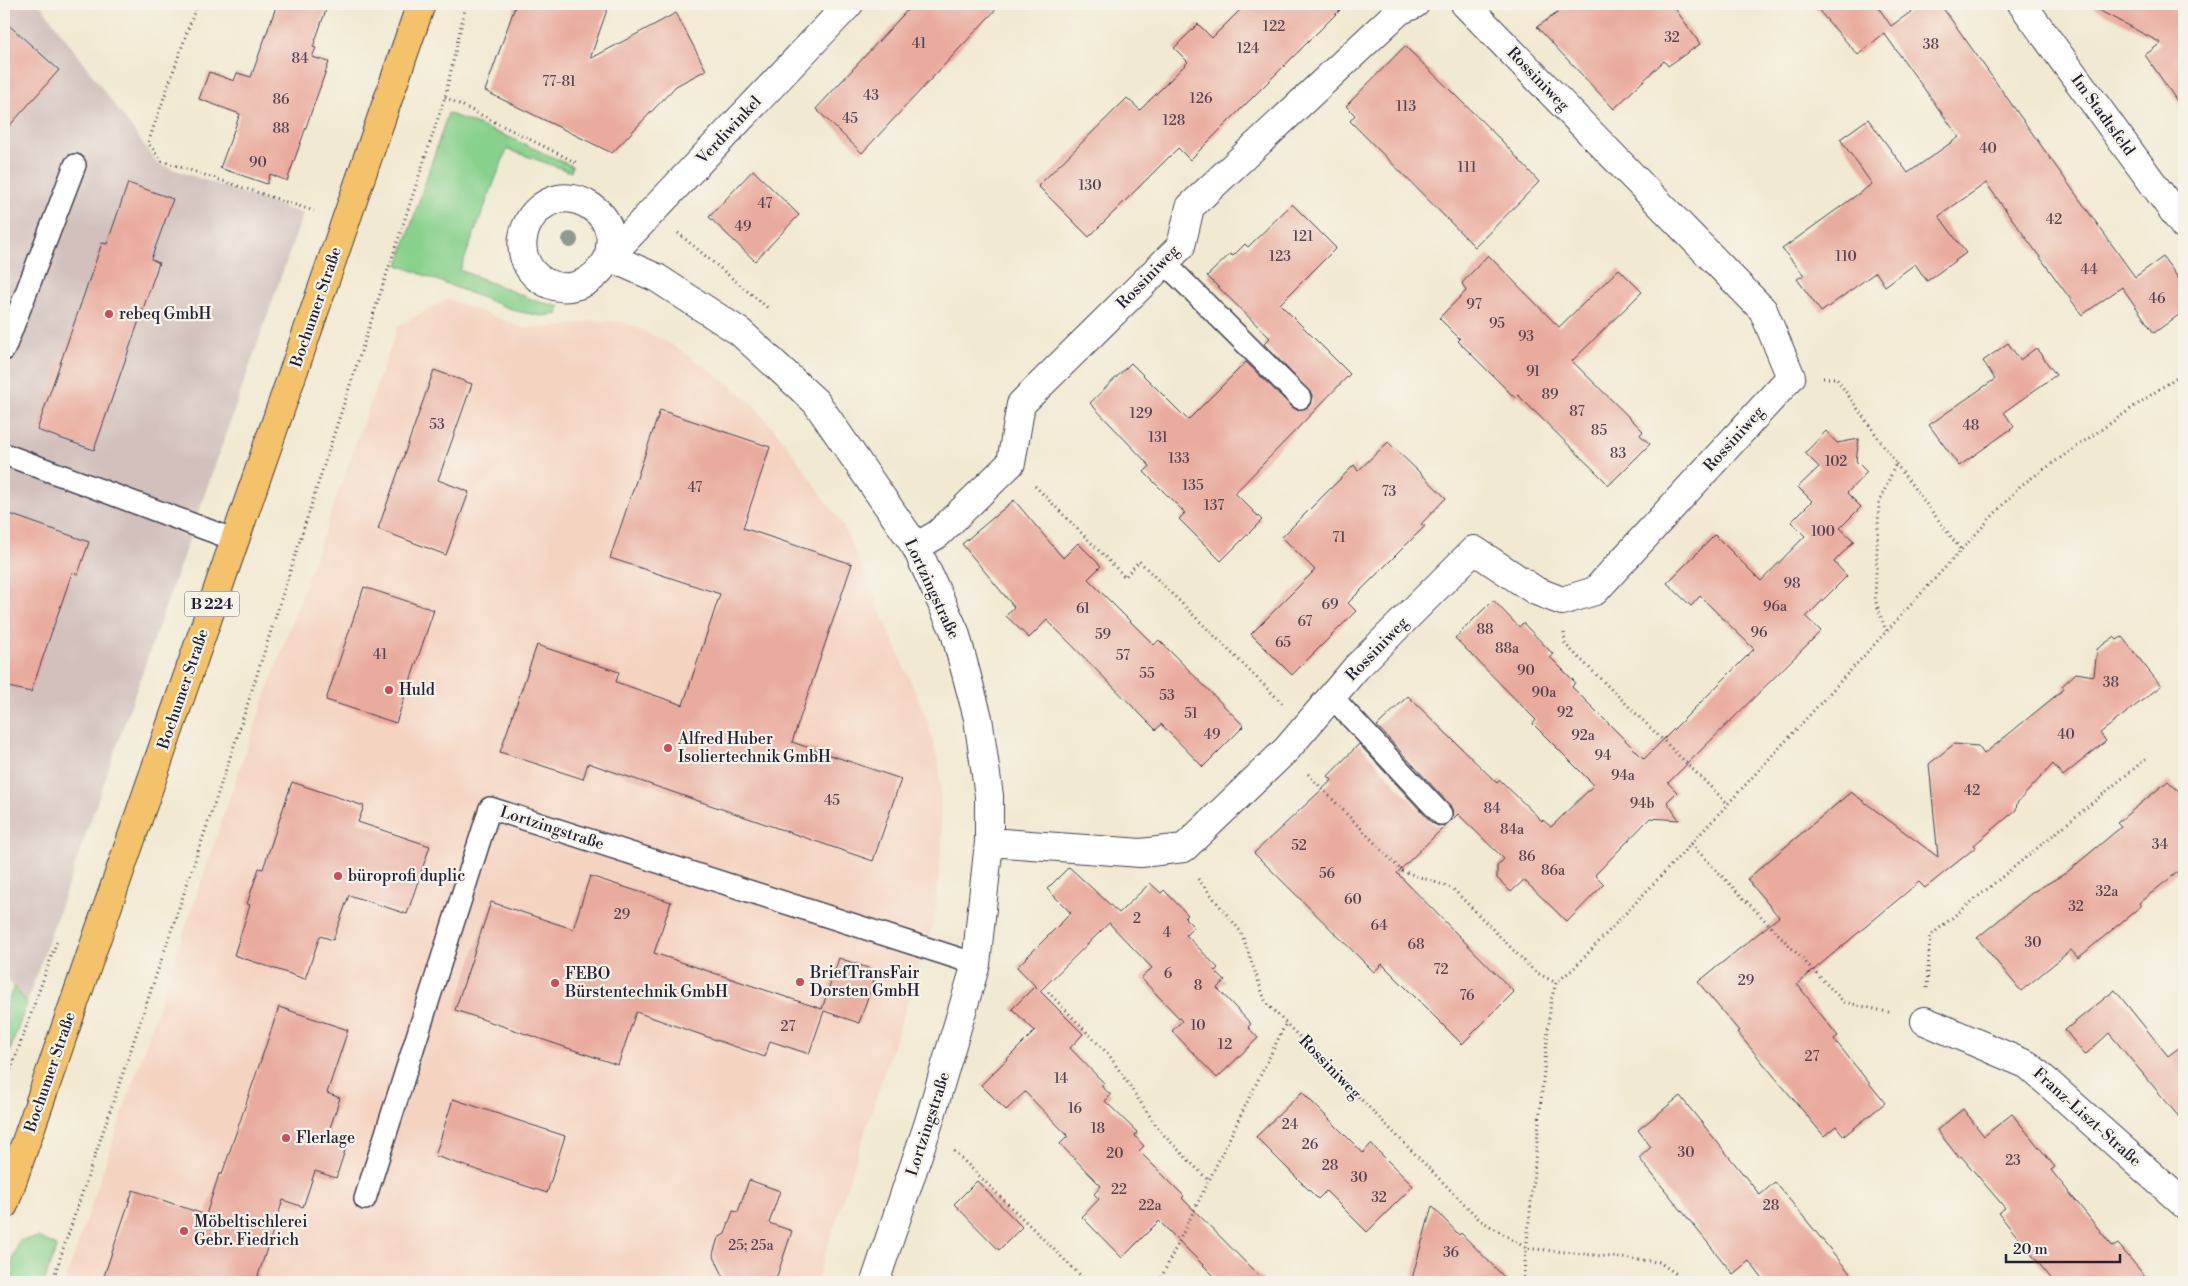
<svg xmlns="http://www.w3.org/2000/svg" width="2188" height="1286" viewBox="0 0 2188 1286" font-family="'Libre Bodoni',serif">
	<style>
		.built { fill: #f5d3c1 }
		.industrial { fill: #d1c0bc }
		.green { fill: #88d18d; stroke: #557a64 }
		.building { fill: #e9ab9e }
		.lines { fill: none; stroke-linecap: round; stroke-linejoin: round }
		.lane-casing { stroke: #414052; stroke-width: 24 }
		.street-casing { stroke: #414052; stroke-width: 30 }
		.primary-casing { stroke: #414052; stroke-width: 30 }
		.path { stroke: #414052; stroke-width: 3; stroke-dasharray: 1 4; stroke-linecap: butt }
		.lane { stroke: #fff; stroke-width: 21 }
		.street { stroke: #fff; stroke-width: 28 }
		.primary { stroke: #f4c26a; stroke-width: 28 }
		.tree { fill: #90998d }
		.poi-dot { fill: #d1495b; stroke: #f7f3e8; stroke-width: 2 }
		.labels { text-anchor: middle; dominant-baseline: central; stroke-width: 4.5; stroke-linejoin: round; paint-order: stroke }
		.number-label { font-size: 14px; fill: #544454 }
		.shield { fill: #f7f3e8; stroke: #62616f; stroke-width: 1 }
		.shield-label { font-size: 15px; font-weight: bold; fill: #22223b }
		.street-label { font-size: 16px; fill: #22223b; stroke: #f7f3e8 }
		.poi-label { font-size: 16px; fill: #22223b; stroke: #f7f3e8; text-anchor: start }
	</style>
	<rect width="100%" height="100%" fill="#f7f3e8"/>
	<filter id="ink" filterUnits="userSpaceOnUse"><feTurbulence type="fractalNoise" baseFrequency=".02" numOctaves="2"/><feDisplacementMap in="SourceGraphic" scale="10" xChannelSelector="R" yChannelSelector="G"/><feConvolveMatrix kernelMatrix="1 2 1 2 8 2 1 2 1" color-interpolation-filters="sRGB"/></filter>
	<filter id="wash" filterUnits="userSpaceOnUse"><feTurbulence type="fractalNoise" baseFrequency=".0096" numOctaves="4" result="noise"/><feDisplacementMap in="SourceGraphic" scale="20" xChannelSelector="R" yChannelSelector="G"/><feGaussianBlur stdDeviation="1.12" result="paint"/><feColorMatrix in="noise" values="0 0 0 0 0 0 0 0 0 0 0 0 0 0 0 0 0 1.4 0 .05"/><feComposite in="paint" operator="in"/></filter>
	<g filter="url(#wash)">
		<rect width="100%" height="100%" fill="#f1e9d2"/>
		<polygon class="built" points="448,299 523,328 561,327 589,321 623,322 668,342 714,373 752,403 787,445 843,525 927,719 939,765 942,842 935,918 816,1282 65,1282 240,767 398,326"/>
		<polygon class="industrial" points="4,4 40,4 158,164 303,214 27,1002 4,975"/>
		<g class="green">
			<polygon points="448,113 511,138 572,166 571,172 507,149 460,270 536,301 560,307 558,314 541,316 516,311 398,265"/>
			<polygon points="14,986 27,1003 4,1067 4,1012"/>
			<polygon points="38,1237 57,1246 44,1282 6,1282 19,1241"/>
		</g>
		<g id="blocks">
			<g class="building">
				<polygon points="277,4 328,4 313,47 316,48 312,57 329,62 287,181 270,174 267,184 220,168 240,114 199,99 209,72 234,81 237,73 251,77"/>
				<polygon points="516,4 609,4 590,59 676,13 706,70 676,86 612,153 485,91"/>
				<polygon points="913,4 1001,4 862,153 816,109"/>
				<polygon points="1246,4 1346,4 1190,160 1178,148 1089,237 1038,186 1127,98 1140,110 1188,62 1174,48 1198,24 1212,38"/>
				<polygon points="1570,4 1672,4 1700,44 1668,66 1664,61 1614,109 1537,27"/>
				<polygon points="1813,4 1876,4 1891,26 1922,4 1940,4 2135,277 2163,257 2184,286 2184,311 2154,333 2122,287 2082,315 1986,183 1939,216 1966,253 1927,281 1915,264 1885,286 1876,272 1821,312 1797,279 1804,275 1782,249 1872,184 1840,139 1868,119 1908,173 1959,137 1884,33 1858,55"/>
				<polygon points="2087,4 2184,4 2184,111 2145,55 2161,43"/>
				<polygon points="4,21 59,70 4,132"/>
				<polygon points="1405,46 1502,141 1539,182 1475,247 1350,121 1355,115 1346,106"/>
				<polygon points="753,170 799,215 755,261 709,217"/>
				<polygon points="128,183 173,199 151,259 159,263 94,450 37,430 102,243 107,244"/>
				<polygon points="1292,204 1336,248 1280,304 1350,374 1235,493 1262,520 1221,561 1179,519 1185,513 1144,472 1150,466 1090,403 1131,363 1188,420 1246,362 1292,407 1297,410 1308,407 1312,402 1312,394 1264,344 1270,338 1207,276 1230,254 1233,256 1245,244 1248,247"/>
				<polygon points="1488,255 1559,327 1619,269 1642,292 1572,361 1643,431 1640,435 1650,444 1609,485 1518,395 1515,398 1458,341 1460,339 1439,318 1466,291 1462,283"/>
				<polygon points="2008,343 2020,360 2036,348 2056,375 2004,412 2014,427 1959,466 1929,425 1995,379 1983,361"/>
				<polygon points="434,370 472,384 438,480 469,492 446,555 378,529"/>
				<polygon points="660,410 770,447 743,528 852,564 792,742 901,779 873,861 588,763 583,779 500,752 537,645 619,672 616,682 683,705 720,594 610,558"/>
				<polygon points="1826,431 1837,443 1859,439 1856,461 1867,472 1847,493 1861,507 1840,528 1854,541 1834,562 1847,576 1806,617 1821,631 1668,783 1677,792 1667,802 1679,820 1650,818 1595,875 1604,884 1567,922 1524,880 1511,892 1497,878 1497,866 1504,859 1458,814 1451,821 1453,812 1450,805 1377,726 1408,696 1497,783 1500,780 1542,821 1543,820 1551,827 1594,785 1533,724 1536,720 1455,638 1493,600 1519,627 1523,623 1553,654 1550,657 1575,682 1572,687 1644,759 1754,649 1700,596 1691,606 1667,583 1715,535 1761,581 1805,536 1791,522 1812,501 1798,487 1819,467 1805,453"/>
				<polygon points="1388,442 1446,498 1421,524 1425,526 1348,603 1356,611 1292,675 1251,634 1315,570 1282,537 1354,465 1358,471"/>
				<polygon points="1014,500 1063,558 1078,543 1101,566 1088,579 1154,645 1159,640 1244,726 1203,767 1161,724 1156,730 1047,620 1029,638 1006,616 1014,607 962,544"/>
				<polygon points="4,512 89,542 78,574 72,573 31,692 4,686"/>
				<polygon points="364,587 434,610 396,723 326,700"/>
				<polygon points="2114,637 2117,640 2122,637 2161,686 2100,733 2106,741 2063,776 2053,764 2017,803 2016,810 1974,845 1976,847 1925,888 1919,882 1797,984 1838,1036 1834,1039 1885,1103 1844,1136 1836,1126 1824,1136 1737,1032 1739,1031 1698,982 1779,917 1747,879 1851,792 1938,857 1929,764 1954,744 1978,746 1984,754 2064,689 2062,686 2076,673 2094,676 2097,649"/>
				<polygon points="1359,744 1432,823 1438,826 1447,824 1397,873 1514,992 1462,1044 1382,964 1374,972 1254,853 1332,780 1328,776"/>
				<polygon points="2168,781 2184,796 2184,867 2139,903 2141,906 2078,958 2071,950 2021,991 1977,938 2033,892 2066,873 2121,827 2117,823"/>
				<polygon points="292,782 364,806 358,822 430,846 407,914 349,895 333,940 320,936 305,979 234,955 250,905 247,904 259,868 263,869"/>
				<polygon points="1069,867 1119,913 1150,883 1161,893 1164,890 1188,915 1185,918 1194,927 1186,935 1218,968 1215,971 1225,981 1217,988 1251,1024 1248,1027 1258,1038 1217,1078 1172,1031 1182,1021 1141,978 1152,968 1109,923 1040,991 1017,967 1071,913 1047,889"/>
				<polygon points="590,876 671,902 654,953 822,1009 839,958 877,971 859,1023 824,1011 809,1054 770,1041 765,1057 636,1012 618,1065 455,1010 491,902 573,929"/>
				<polygon points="1035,986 1083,1034 1070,1048 1104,1083 1101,1086 1111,1095 1105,1101 1137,1132 1135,1136 1144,1146 1139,1151 1184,1196 1182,1198 1265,1282 1220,1282 1159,1221 1122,1258 1082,1217 1099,1199 1094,1194 1101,1186 1060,1144 1068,1136 1025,1092 1006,1110 981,1085 1035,1031 1012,1009"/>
				<polygon points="2115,990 2168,1056 2184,1044 2184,1123 2109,1033 2085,1055 2065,1030"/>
				<polygon points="279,1007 348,1030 327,1093 340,1098 328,1134 348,1141 336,1178 315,1171 303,1207 283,1200 256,1282 102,1282 133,1190 206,1215 219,1174 222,1174"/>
				<polygon points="1302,1092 1363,1153 1371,1144 1413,1186 1367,1232 1326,1191 1318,1199 1256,1137"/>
				<polygon points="1680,1096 1760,1195 1775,1182 1857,1282 1765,1282 1749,1261 1733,1274 1639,1158 1651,1147 1638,1130"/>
				<polygon points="453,1099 565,1136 547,1193 435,1156"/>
				<polygon points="1963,1109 1984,1136 2012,1114 2055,1167 2051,1170 2113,1247 2118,1244 2150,1282 2054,1282 1998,1213 2005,1208 1961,1156 1959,1158 1937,1130"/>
				<polygon points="749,1180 780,1191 769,1223 792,1231 775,1282 726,1282 713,1254 718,1238 725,1234 733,1211 738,1212"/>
				<polygon points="977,1181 1022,1227 999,1250 954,1204"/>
				<polygon points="1432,1206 1459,1235 1461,1233 1509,1282 1411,1282"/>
			</g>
		</g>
	</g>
	<g filter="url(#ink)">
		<use href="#blocks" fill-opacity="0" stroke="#414052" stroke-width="1"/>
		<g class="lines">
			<g class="lane-casing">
				<g id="lane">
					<polyline points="1164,262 1300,398"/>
					<polyline points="4,350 75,165"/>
					<polyline points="4,454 235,540"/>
					<polyline points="1332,697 1441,814"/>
					<polyline points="365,1199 490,808 976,964"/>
				</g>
			</g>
			<g class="street-casing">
				<g id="street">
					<polyline points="2022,4 2184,226"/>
					<polyline points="609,257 657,278 740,332 816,402 916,547 955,632 978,718 989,796 989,842 976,964 928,1125 875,1282"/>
					<path d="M609,257c0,-7 3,-16 1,-23 -4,-23 -30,-39 -52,-35 -12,3 -23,11 -29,22 -29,52 45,99 80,36l240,-253"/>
					<polyline points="916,547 938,534 1011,463 1021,404 1181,246 1190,207 1399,11 1415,4"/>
					<polyline points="989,842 1141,853 1184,848 1287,749 1356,668 1474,550 1536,591 1562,601 1595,591 1791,377 1763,310 1465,4"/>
					<polyline points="1925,1021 2028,1065 2184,1204"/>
				</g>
			</g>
			<g class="primary-casing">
				<polyline id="primary" points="4,1205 421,4"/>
			</g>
			<g class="path">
				<polyline points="197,4 148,143 162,161 314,211"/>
				<polyline points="445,97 579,164"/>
				<polyline points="678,233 769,309"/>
				<polyline points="1823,378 1836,378 1896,463 1879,503 1875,599 1886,631"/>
				<polyline points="1896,464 1961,550"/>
				<polyline points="1035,486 1125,577 1139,561 1283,704"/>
				<polyline points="1564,633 1565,644 1728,804"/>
				<polyline points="1308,774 1402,871 1452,888 1534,971 1556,983"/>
				<polyline points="1691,844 1844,1002 1892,1013"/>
				<polyline points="1198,879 1241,932 1266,1003 1480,1220 1526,1248 1659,1262 1688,1282"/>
				<polyline points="1927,988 1930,936 2147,758"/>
				<polyline points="1048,992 1109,1055 1159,1130 1209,1181"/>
				<polyline points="4,1089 57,941"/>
				<polyline points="954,1151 1087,1282"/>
				<polyline points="52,1282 237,737 333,437 445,97 466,4"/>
				<polyline points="1159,1282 1286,1023"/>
				<polyline points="1523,1282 1551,1000 1556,983 1573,969 1691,844 2020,486 2184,372"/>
			</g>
			<use href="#lane" class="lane"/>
			<use href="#street" class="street"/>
			<use href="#primary" class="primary"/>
		</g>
		<circle class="tree" cx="570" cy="240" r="8"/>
	</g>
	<g class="poi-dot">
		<circle cx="109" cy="314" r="5"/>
		<circle cx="389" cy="690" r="5"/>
		<circle cx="668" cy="748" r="5"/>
		<circle cx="338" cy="876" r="5"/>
		<circle cx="800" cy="982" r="5"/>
		<circle cx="555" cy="983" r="5"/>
		<circle cx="286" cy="1138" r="5"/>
		<circle cx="184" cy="1231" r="5"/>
	</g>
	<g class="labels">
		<g class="number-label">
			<text x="1274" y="27">122</text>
			<text x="1672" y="38">32</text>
			<text x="919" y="44">41</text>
			<text x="1931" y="45">38</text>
			<text x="1248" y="49">124</text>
			<text x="300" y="59">84</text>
			<text x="559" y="82">77-81</text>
			<text x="871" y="96">43</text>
			<text x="1201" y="99">126</text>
			<text x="281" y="100">86</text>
			<text x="1406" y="107">113</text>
			<text x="850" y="119">45</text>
			<text x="1174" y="121">128</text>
			<text x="281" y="129">88</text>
			<text x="1988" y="149">40</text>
			<text x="258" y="163">90</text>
			<text x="1467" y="168">111</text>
			<text x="1090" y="186">130</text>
			<text x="765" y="204">47</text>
			<text x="2054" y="220">42</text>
			<text x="743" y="227">49</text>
			<text x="1303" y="237">121</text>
			<text x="1280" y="257">123</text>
			<text x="1846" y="257">110</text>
			<text x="2089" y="270">44</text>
			<text x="2157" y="299">46</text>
			<text x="1474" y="305">97</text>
			<text x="1497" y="324">95</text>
			<text x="1526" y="337">93</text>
			<text x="1533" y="372">91</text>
			<text x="1550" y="395">89</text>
			<text x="1577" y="412">87</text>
			<text x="1141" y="414">129</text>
			<text x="437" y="425">53</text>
			<text x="1971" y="426">48</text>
			<text x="1599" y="431">85</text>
			<text x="1158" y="438">131</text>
			<text x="1618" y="454">83</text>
			<text x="1179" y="459">133</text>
			<text x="1836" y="462">102</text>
			<text x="1193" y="486">135</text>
			<text x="695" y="488">47</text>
			<text x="1389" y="492">73</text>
			<text x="1214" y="506">137</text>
			<text x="1823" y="532">100</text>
			<text x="1339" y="538">71</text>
			<text x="1792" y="584">98</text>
			<text x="1330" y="605">69</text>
			<text x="1775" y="607">96a</text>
			<text x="1083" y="609">61</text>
			<text x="1305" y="622">67</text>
			<text x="1485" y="630">88</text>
			<text x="1759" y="633">96</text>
			<text x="1103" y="635">59</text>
			<text x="1283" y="643">65</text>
			<text x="1507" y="649">88a</text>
			<text x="380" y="655">41</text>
			<text x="1123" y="656">57</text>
			<text x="1526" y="671">90</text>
			<text x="1147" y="674">55</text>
			<text x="2111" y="683">38</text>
			<text x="1544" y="693">90a</text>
			<text x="1167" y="696">53</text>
			<text x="1565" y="713">92</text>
			<text x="1191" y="714">51</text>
			<text x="1212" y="735">49</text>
			<text x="2066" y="735">40</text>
			<text x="1583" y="736">92a</text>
			<text x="1603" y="756">94</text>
			<text x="1623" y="776">94a</text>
			<text x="1972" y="791">42</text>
			<text x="832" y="801">45</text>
			<text x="1642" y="804">94b</text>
			<text x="1492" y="809">84</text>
			<text x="1512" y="830">84a</text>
			<text x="2160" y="845">34</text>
			<text x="1299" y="846">52</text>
			<text x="1527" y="857">86</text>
			<text x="1553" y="871">86a</text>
			<text x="1327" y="874">56</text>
			<text x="2107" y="892">32a</text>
			<text x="1353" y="900">60</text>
			<text x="2076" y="907">32</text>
			<text x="622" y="915">29</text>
			<text x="1137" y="919">2</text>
			<text x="1379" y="926">64</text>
			<text x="1167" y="933">4</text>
			<text x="2033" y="943">30</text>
			<text x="1416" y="945">68</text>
			<text x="1441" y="970">72</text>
			<text x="1168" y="974">6</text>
			<text x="1746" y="981">29</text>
			<text x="1198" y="986">8</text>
			<text x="1467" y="996">76</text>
			<text x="1198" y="1026">10</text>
			<text x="788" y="1027">27</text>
			<text x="1225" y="1045">12</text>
			<text x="1812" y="1057">27</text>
			<text x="1061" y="1079">14</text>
			<text x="1075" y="1109">16</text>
			<text x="1290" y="1125">24</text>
			<text x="1098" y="1129">18</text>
			<text x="1310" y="1145">26</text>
			<text x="1686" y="1153">30</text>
			<text x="1115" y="1154">20</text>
			<text x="2013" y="1161">23</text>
			<text x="1330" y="1166">28</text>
			<text x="1359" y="1178">30</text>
			<text x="1119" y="1190">22</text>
			<text x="1379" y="1198">32</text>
			<text x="1150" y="1206">22a</text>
			<text x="1771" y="1206">28</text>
			<text x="751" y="1246">25; 25a</text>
			<text x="1451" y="1253">36</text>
		</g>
		<rect class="shield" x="184.5" y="591.5" width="55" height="25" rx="4"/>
		<g class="shield-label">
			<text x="212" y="604">B 224</text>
		</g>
		<g class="street-label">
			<text transform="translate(1538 79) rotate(46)">Rossiniweg</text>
			<text transform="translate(2103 115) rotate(54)">Im Stadtsfeld</text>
			<text transform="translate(729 130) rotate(-47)">Verdiwinkel</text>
			<text transform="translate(1148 277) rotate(-46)">Rossiniweg</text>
			<text transform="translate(316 307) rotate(-71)">Bochumer Straße</text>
			<text transform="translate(1734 439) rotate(-48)">Rossiniweg</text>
			<text transform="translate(932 589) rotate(65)">Lortzingstraße</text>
			<text transform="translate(1377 649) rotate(-46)">Rossiniweg</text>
			<text transform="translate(183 689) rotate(-71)">Bochumer Straße</text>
			<text transform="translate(552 828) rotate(18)">Lortzingstraße</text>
			<text transform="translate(1330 1067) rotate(46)">Rossiniweg</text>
			<text transform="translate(50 1072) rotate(-71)">Bochumer Straße</text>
			<text transform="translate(2087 1117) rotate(42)">Franz-Liszt-Straße</text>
			<text transform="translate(928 1124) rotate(-72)">Lortzingstraße</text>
		</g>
		<g class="poi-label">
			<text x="119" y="314">rebeq GmbH</text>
			<text x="399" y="690">Huld</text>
			<text x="678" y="739">Alfred Huber<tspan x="678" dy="18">Isoliertechnik GmbH</tspan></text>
			<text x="348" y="876">büroprofi duplic</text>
			<text x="810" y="973">BriefTransFair<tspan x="810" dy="18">Dorsten GmbH</tspan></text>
			<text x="565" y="974">FEBO<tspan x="565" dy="18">Bürstentechnik GmbH</tspan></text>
			<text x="296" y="1138">Flerlage</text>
			<text x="194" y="1222">Möbeltischlerei<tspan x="194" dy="18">Gebr. Fiedrich</tspan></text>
		</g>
	</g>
	<rect width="2188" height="1286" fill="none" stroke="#f7f3e8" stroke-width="20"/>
	<path d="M2006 1254v8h114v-8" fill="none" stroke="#22223b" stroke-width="2.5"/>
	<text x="2013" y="1254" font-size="15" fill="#22223b" stroke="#f7f3e8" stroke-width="4" paint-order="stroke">20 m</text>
</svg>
